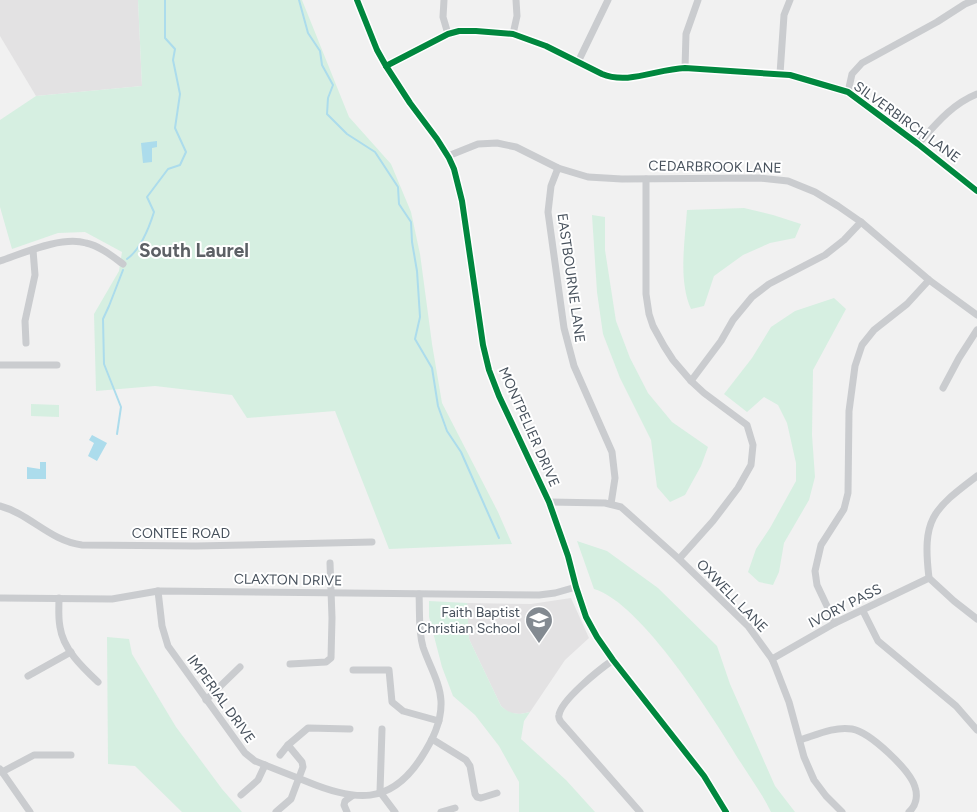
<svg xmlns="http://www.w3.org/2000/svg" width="977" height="812" viewBox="0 0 977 812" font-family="Figtree,sans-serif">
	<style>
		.education { fill: #e3e2e3 }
		.green { fill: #d6efe1 }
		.water { fill: #acdcec }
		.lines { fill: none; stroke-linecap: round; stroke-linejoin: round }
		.stream { stroke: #acdcec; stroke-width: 2 }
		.minor { stroke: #cacccf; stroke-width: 7 }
		.cycleway-casing { stroke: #fff; stroke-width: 9 }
		.cycleway { stroke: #00873e; stroke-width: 6 }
		.labels { text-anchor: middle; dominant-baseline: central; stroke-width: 4; stroke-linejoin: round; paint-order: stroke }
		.street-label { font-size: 14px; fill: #48525d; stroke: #fff }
		.poi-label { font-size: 14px; fill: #48525d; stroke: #fff; text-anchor: end }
		.district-label { font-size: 19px; font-weight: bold; fill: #5c6065; stroke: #fff }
	</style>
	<rect width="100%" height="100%" fill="#f1f1f1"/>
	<g class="education">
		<polygon points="0,0 138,0 142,86 36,96 0,36"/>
		<polygon points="571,598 589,638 565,660 530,712 520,714 509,713 501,706 469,639 467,603 531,604"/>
	</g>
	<g class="green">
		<polygon points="138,0 302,0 349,117 391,164 411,212 420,254 432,344 442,403 498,512 512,544 389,549 335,411 247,418 232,395 155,386 96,391 94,314 119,271 122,252 85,232 58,233 12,249 0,207 0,120 36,96 142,86"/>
		<path d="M744,208l29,7 28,9 -6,14 -25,5 -27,12 -29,21 -10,30 -13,3c-13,-28 -6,-69 -4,-99z"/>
		<polygon points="592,215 605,217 605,250 616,321 630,358 648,393 672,422 708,447 701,466 685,495 670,502 657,487 651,440 620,378 603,334 597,292"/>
		<polygon points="834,298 846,309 813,370 812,435 815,477 809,500 784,543 779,572 773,585 759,582 748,572 756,549 770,528 796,481 796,463 787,423 778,405 764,397 747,412 724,394 752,358 771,327 795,311"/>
		<polygon points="31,404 59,405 59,417 31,416"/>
		<path d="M577,541l30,10 51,37 59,58 13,38 45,102 20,26h-24c-8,-17 -20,-33 -30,-49 -27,-44 -99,-160 -147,-174z"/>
		<path d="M429,601l38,2 2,36 32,67c10,9 17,9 29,6l-6,9 -3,18 45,41 29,32h-76v-30l-20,-36 -24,-31 -22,-19 -11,-29 -13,-50z"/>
		<polygon points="107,637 129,639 132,654 176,727 222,789 242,812 182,812 135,766 108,764"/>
	</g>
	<g class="water">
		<polygon points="157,141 157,147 152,148 152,162 143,163 141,143"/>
		<polygon points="92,435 107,443 97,461 88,456 94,443 89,440"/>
		<polygon points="40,462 46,462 46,479 27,479 27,467 40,469"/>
	</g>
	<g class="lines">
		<g class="stream">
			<polyline points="299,0 308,33 320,51 322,65 333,85 328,98 327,114 347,134 375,152 398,187 399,204 411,222 412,242 417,271 420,317 415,339 432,368 438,406 447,431 461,452 499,538"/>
			<path d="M127,259c14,-10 22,-31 27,-47l-7,-15 21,-28 12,-4 6,-13 -11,-24 5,-34 -7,-34 2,-11 -10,-11v-38"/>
			<polyline points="117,434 121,407 104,364 103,319 109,306 123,270"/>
		</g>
		<g class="minor">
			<polyline points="357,0 377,50 386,66 410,103 437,139 449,158 454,169 462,201 483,345 489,370 499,396 549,502 568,556 576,587 586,617 597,637 613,660 704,776 726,812"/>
			<polyline points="444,0 443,17 448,34"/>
			<polyline points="513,34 517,16 516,0"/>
			<polyline points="578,62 608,0"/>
			<path d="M386,66l62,-32 11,-3h17l37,3 33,12 56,28c26,11 55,-5 83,-6l105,7 58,17 70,52 59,47"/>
			<polyline points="685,68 686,34 698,0"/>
			<polyline points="780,74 784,15 790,0"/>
			<polyline points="848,92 852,74 862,63 937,22 965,4 975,0"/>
			<path d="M918,144c18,-20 34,-40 59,-50"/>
			<polyline points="448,156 478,144 497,143 516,147 558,168 588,177 622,179 759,178 788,181 815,192 838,206 861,222 929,280 977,315"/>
			<polyline points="558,168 551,186 548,212 564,328 574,366 612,452 615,478 611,504"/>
			<polyline points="646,179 646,294 649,314 653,326 664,346 673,360 691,381 704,393 747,425 753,445 751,465 738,488 713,521 679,559"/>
			<path d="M0,261c24,-8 61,-25 86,-18 14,3 26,13 37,21"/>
			<polyline points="26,343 25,321 35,275 33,250"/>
			<polyline points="0,365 57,365"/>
			<polyline points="691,381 721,341 733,320 752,297 769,284 825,255 844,240 861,222"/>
			<polyline points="943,388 959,358 977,330"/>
			<path d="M977,476c-45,34 -55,43 -48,102l25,23 23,18"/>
			<polyline points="549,502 605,503 621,507 679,559 748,626 772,659 775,666 789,702 804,757 814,780 826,796 842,812"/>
			<path d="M0,506c30,8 50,35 82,39l114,1 176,-4"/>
			<path d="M158,591l4,35 6,20 77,107 10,8c17,7 35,14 53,21 46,19 82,24 113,-24 11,-17 21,-36 20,-57 -1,-19 -12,-36 -18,-54 -5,-17 -3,-36 -4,-53"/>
			<polyline points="0,598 112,599 158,591 539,595 555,593 576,587"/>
			<path d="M59,598c0,10 -1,19 1,29 3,22 22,40 38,55"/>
			<polyline points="863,611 878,641 956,706 977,730"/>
			<polyline points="835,623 817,585 815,571 821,545 844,509 848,493 849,411 855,366 862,345 874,330 907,304 929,280"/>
			<polyline points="772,659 835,623 929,578"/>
			<path d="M613,660c-13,9 -52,40 -54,55 -1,3 0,4 2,7l79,90"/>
			<polyline points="290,664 326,662 331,658 332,618 330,563"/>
			<polyline points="353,670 389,670 392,702 403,711 439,721"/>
			<polyline points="28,676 71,652"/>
			<polyline points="206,700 240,667"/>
			<polyline points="382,729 380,792 395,812"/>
			<polyline points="432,739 466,760 470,766 475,794 477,797 481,798 497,793"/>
			<path d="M800,740c16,-5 35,-14 52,-11 18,3 58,41 63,58 3,9 1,19 -6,25"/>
			<polyline points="280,755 288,745 308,728 350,729"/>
			<polyline points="0,769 30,812"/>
			<polyline points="2,772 34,755 71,755"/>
			<polyline points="241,795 258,780 265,765"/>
			<polyline points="276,812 291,799 303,767 302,762 288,745"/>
			<polyline points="347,812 344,805 345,801 352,796"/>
			<polyline points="441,812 455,808"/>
		</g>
		<g class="cycleway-casing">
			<g id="cycleway">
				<polyline points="357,0 377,50 386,66 410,103 437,139 449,158 454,169 462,201 483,345 489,370 499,396 549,502 568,556 576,587 586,617 597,637 613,660 704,776 726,812"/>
				<path d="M386,66l62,-32 11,-3h17l37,3 33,12 56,28c26,11 55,-5 83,-6l105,7 58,17 70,52 59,47"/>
			</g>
		</g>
		<use href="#cycleway" class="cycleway"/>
	</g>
	<defs>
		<g id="school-pin" transform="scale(1.4375)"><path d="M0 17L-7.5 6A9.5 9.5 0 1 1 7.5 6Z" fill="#838a91" stroke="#fff"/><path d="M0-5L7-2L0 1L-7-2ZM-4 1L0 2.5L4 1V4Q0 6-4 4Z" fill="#fff"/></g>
	</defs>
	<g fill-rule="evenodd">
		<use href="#school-pin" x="539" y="620"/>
	</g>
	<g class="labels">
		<g class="street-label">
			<text transform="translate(907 122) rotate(36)">SILVERBIRCH LANE</text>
			<text transform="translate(715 167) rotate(1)">CEDARBROOK LANE</text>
			<text transform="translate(571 278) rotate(82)">EASTBOURNE LANE</text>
			<text transform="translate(529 427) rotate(66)">MONTPELIER DRIVE</text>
			<text x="181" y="533">CONTEE ROAD</text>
			<text transform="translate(288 580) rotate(1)">CLAXTON DRIVE</text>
			<text transform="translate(732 596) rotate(46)">OXWELL LANE</text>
			<text transform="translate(845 606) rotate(-27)">IVORY PASS</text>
			<text transform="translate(221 699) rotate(54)">IMPERIAL DRIVE</text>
		</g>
		<g class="poi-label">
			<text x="520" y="612">Faith Baptist<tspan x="520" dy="16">Christian School</tspan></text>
		</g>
		<g class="district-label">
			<text x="194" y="250">South Laurel</text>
		</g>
	</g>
</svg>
